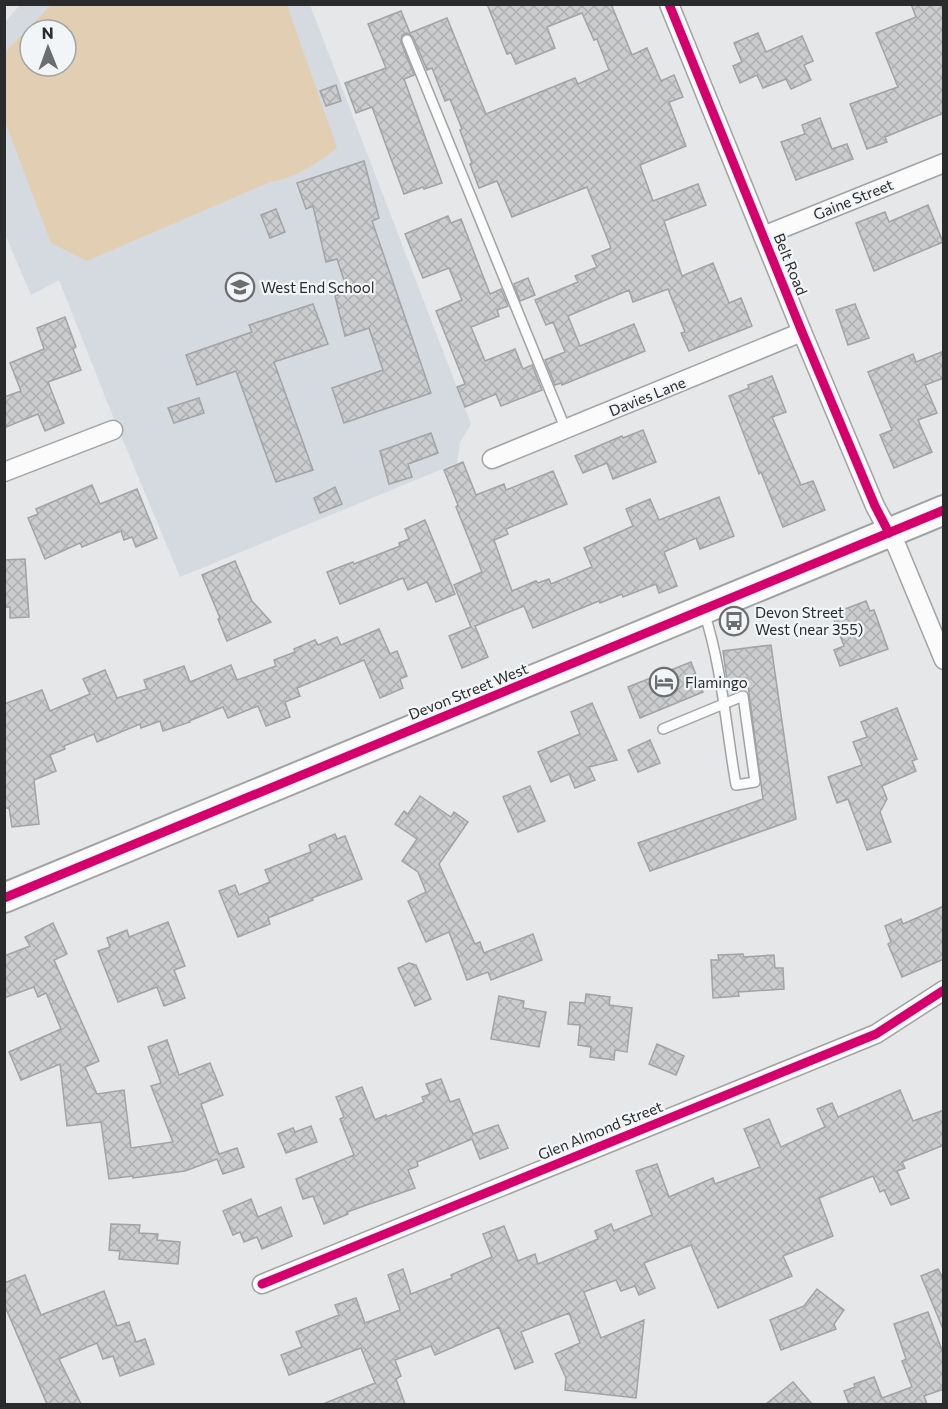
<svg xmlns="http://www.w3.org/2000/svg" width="948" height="1409" viewBox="0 0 948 1409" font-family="Commissioner,sans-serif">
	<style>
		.built { fill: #d4dadf; fill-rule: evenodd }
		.green { fill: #e2cfb3; fill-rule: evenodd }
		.building { fill: url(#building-cross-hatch); stroke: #a2a3a4; stroke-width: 1.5 }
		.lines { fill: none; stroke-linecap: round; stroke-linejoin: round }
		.lane-casing { stroke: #a1a2a3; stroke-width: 12 }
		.street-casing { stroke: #a1a2a3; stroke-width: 21 }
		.primary-casing { stroke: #a1a2a3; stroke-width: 32 }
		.lane { stroke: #fbfbfc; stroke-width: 9 }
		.street { stroke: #fbfbfc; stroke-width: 18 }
		.primary { stroke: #fbfbfc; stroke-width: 28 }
		.cycleway-casing { stroke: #f2f5f7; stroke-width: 13 }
		.cycleway { stroke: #d6006c; stroke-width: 9 }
		.labels { text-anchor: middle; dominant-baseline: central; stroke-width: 4.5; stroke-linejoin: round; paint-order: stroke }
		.street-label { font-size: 15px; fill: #2a2b2c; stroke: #f2f5f7 }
		.poi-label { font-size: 15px; fill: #2a2b2c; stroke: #f2f5f7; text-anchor: start }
	</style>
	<defs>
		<pattern id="building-cross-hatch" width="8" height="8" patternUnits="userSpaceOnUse" patternTransform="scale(1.5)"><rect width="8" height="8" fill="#cbcccd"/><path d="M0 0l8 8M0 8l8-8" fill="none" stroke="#aeafb0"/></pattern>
	</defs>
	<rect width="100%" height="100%" fill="#e5e7e9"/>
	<path class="built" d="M20,5h290l161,419 -11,18 -3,21 -277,114 -68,-163 -53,-134 -28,15 -26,-61v-212zM30,30h36v36h-36z"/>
	<path class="green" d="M51,5h236l50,143c-19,15 -43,31 -67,34l-183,79 -36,-18 -46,-121v-70zM30,30h36v36h-36z"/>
	<g class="building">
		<polygon points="487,4 611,4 632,55 647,48 661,81 674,75 683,97 669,102 686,146 640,165 653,201 698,184 706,205 664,221 682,276 713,263 729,303 741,298 752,326 689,351 681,333 685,332 668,289 633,302 629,290 568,316 580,346 634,324 645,351 562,385 561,383 555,385 545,360 565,352 553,322 546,325 535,300 578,282 575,276 597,267 592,256 611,248 587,187 512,217 497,181 479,188 470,164 472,163 460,130 462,129 450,99 445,101 432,68 427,70 413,37 407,33 402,35 401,42 414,75 404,79 442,183 424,189 423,187 404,194 372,107 356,113 345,83 386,68 368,24 401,11 410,33 447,18 486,114 575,78 578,84 609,70 597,39 594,40 582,13 547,27 555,48 516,64 511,53 507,54"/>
		<polygon points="911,4 940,4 944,13 944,113 885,137 887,142 867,149 850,104 898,87 876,33 916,17"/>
		<polygon points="758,33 766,52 802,36 813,61 804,65 811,80 791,89 786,79 763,88 757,75 740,83 733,66 742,62 734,43"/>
		<polygon points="336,85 341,101 326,106 320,91"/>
		<polygon points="820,118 832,149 847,144 853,159 796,180 781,142 805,134 802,125"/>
		<polygon points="364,161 379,218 372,221 431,393 344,423 332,388 383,370 369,328 345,336 335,296 348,292 337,259 326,262 313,206 306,209 297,183"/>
		<polygon points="928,205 943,242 874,271 856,223 885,212 889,222"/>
		<polygon points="276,209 285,232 270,238 261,215"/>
		<polygon points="448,216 451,223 461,219 490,294 501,289 508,306 497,310 499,316 471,327 485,361 515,349 523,369 532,365 542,390 501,406 496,394 465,407 457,387 465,384 436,311 462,300 449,268 423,278 405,234"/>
		<polygon points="528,278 535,295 520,301 514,284"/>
		<polygon points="313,304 328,344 274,362 313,470 276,482 236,371 197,385 186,355 252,332 249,325"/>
		<polygon points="855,304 869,338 848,345 836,310"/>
		<polygon points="65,317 76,347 73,349 81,370 48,382 64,423 45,431 38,414 4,428 4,397 21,391 10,363 44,349 37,328"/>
		<polygon points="944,351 944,378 925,385 937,413 918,420 932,452 894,468 880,435 892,430 868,372 913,354 916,362"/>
		<polygon points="772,376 786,412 772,417 801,485 813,481 825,510 783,527 761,472 759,474 729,396 749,388 748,385"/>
		<polygon points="199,398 204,413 174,423 168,408"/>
		<polygon points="643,430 656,462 613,479 607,463 583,473 575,456 622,436 623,438"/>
		<polygon points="431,433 438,453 408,464 412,477 389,484 380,451"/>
		<polygon points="463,462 476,495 504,484 506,490 553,471 567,504 506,529 508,534 494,540 512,591 536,581 538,583 549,579 551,584 592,567 584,548 633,526 626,509 650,499 659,520 719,497 734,536 700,549 696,538 664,552 677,586 659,593 656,584 623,597 622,594 600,603 599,601 533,628 524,606 475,626 488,657 462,668 449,636 471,627 454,585 482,572 456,507 458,505 444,470"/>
		<polygon points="92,485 100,504 137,489 157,538 136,547 132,537 124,540 121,531 82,547 80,543 45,559 28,518 38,514 36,509"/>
		<polygon points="335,487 342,504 320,513 314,498"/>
		<polygon points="425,520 455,594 436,602 427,582 408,590 403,578 340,604 327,572 353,562 354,564 400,546 399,543 409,539 405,529"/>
		<polygon points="25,559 29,617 10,618 10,607 4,607 4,560"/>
		<polygon points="235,561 252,601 271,622 227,641 218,619 220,618 202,575"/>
		<polygon points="866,601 870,611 874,610 888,649 840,666 834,650 844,646 832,614"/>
		<polygon points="379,629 390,654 397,651 407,676 400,679 403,688 380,698 364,660 297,688 300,696 285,702 290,717 266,726 258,706 228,718 223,707 189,721 190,722 163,731 160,721 141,728 140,724 97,742 94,734 64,746 65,749 50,755 56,771 34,780 39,824 12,827 9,808 4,808 4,704 42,690 50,711 90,694 83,679 105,670 117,698 147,689 144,680 184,666 190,682 231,665 237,680 276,666 274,660 295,652 294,649 315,640 318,645 337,637 341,645"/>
		<polygon points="771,645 796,819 650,871 638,843 763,799 747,678 727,680 723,651"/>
		<polygon points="691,662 703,692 640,718 628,687"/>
		<polygon points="592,703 617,760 589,767 595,780 575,788 569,774 551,782 538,752 580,734 571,712"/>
		<polygon points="897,708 917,759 912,761 916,771 882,786 887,799 880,812 891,842 867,850 848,799 837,803 828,777 862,765 853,742 867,737 861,722"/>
		<polygon points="650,740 660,763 638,772 628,750"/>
		<polygon points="530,786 545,821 518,832 503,797"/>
		<polygon points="420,796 451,817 454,812 468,822 439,864 475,944 480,942 484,953 533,934 542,960 491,980 488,972 467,980 449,932 426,942 408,901 426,892 418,872 402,861 417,839 395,824 404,811 408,814"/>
		<polygon points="335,834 337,839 345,836 362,879 312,898 313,900 268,918 270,924 238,937 219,891 235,885 239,895 270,882 265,870 311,852 309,845"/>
		<polygon points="944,906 944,959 902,977 888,944 891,942 885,926 901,919 903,924"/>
		<polygon points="168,922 185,966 174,970 185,998 164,1006 157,987 118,1002 98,951 110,947 107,938 127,930 129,937"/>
		<polygon points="53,923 67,954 54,960 99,1061 85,1067 97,1094 124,1090 131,1148 173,1142 151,1086 161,1083 148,1047 167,1040 179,1075 210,1063 223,1095 201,1104 219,1154 237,1148 244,1167 223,1174 217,1159 185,1171 133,1178 133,1176 109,1179 101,1122 67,1126 60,1064 21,1080 9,1052 61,1029 46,993 38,997 34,987 4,998 4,956 30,946 25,937"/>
		<polygon points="743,954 744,957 774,955 775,968 783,968 784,989 738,992 739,996 713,998 711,960 719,960 718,955"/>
		<polygon points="409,963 416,965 431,999 415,1006 398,968"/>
		<polygon points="586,994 610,997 609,1005 632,1008 627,1052 615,1050 614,1060 590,1057 591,1047 578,1045 580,1025 568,1024 570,1002 585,1003"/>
		<polygon points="499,996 524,1001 523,1008 546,1012 539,1047 491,1039"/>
		<polygon points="657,1044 684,1056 676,1075 649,1064"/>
		<polygon points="441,1079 450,1102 459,1099 473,1134 498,1125 508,1148 480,1159 472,1139 417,1162 418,1166 408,1170 415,1188 347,1212 348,1214 324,1224 313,1196 303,1199 296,1179 354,1155 340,1119 344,1117 336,1097 362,1087 375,1120 386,1115 386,1117 424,1102 422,1097 430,1094 426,1084"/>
		<polygon points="900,1090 913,1121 944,1110 944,1145 902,1162 905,1168 897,1171 909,1198 891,1205 884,1190 880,1192 873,1176 819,1198 833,1236 783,1256 792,1276 718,1308 691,1245 644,1263 655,1288 639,1295 635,1286 621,1291 616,1280 584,1292 601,1338 644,1320 636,1398 565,1390 566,1378 555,1354 580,1343 569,1313 521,1332 533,1362 515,1369 499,1327 435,1355 431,1346 395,1360 401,1376 396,1379 405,1404 323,1404 375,1383 361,1348 289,1375 281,1355 302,1347 296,1332 339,1315 335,1305 356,1298 365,1323 400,1310 388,1275 403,1269 411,1294 452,1278 451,1275 492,1257 483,1234 504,1226 518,1261 535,1254 538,1264 598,1239 595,1231 611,1224 614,1231 652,1215 636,1171 657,1164 669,1197 713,1178 715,1184 760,1167 744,1129 769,1119 781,1147 825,1127 817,1109 832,1103 838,1117"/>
		<polygon points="311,1126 317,1142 286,1153 278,1134 293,1128 295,1132"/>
		<polygon points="251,1199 258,1217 281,1207 292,1236 262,1249 257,1237 244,1242 240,1232 233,1235 223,1211"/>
		<polygon points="111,1224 140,1225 139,1233 158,1234 157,1240 180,1242 178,1264 119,1259 120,1251 109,1250"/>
		<polygon points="938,1269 944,1280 943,1329 921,1276"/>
		<polygon points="25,1275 41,1315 104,1291 117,1326 129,1322 136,1342 145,1339 154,1364 120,1376 113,1356 103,1359 97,1343 59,1359 81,1404 47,1404 4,1304 4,1283"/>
		<polygon points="817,1289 844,1310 834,1324 836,1329 781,1350 770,1320 804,1306"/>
		<polygon points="928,1312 944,1356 944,1389 924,1396 927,1404 849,1404 844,1391 855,1387 854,1384 874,1377 882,1398 912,1387 902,1361 906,1359 894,1324"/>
		<polygon points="793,1382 812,1404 766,1404"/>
	</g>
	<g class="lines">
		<g class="lane-casing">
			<g id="lane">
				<polyline points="407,40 566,430"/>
				<path d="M663,729l80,-33 12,86 -19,3c-10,-57 -14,-118 -32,-173"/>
			</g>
		</g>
		<g class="street-casing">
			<g id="street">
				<polyline points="669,4 802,332 875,506 897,547 944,660"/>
				<polyline points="763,236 944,163"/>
				<polyline points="492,459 802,332"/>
				<polyline points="4,472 113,430"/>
				<polyline points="262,1284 876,1034 944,990"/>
			</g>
		</g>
		<g class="primary-casing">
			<polyline id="primary" points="4,898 944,510"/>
		</g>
		<use href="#lane" class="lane"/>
		<use href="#street" class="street"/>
		<use href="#primary" class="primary"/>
		<g class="cycleway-casing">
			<g id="cycleway">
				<polyline points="669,4 802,332 875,506 889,533"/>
				<polyline points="4,898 944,510"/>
				<polyline points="262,1284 876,1034 944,990"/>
			</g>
		</g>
		<use href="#cycleway" class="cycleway"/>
	</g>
	<defs>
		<g id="school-ring" transform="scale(1.5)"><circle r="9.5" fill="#f2f5f7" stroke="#6b6d6e" stroke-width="1.5"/><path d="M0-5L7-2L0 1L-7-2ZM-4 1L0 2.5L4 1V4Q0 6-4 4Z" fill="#6b6d6e"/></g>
		<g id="bus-ring" transform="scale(1.5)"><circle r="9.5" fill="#f2f5f7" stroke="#6b6d6e" stroke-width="1.5"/><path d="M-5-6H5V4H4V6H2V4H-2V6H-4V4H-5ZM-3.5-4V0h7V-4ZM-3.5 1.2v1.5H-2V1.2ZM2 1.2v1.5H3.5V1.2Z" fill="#6b6d6e"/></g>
		<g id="hotel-ring" transform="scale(1.5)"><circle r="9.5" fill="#f2f5f7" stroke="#6b6d6e" stroke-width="1.5"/><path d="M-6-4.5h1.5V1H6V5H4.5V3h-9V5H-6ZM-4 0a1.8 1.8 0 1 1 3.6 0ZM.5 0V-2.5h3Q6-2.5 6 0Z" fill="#6b6d6e"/></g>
	</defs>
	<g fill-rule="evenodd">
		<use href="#school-ring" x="240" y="287"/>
		<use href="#bus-ring" x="734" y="621"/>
		<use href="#hotel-ring" x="664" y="682"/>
	</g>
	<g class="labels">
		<g class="street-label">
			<text transform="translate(853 199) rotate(-22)">Gaine Street</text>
			<text transform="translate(791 264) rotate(68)">Belt Road</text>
			<text transform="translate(647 396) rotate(-22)">Davies Lane</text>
			<text transform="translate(468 691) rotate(-22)">Devon Street West</text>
			<text transform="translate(600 1130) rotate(-22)">Glen Almond Street</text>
		</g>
		<g class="poi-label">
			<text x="261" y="287">West End School</text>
			<text x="755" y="612">Devon Street<tspan x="755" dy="17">West (near 355)</tspan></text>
			<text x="685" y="682">Flamingo</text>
		</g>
	</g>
	<rect width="948" height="1409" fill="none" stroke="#2a2b2c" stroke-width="12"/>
	<g transform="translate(48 48) rotate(359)"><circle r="28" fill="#f2f5f7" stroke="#a2a4a6" stroke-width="1.5"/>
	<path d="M0-4.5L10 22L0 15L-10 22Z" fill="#6b6d6e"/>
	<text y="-9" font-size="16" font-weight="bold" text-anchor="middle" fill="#2a2b2c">N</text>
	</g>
</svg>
